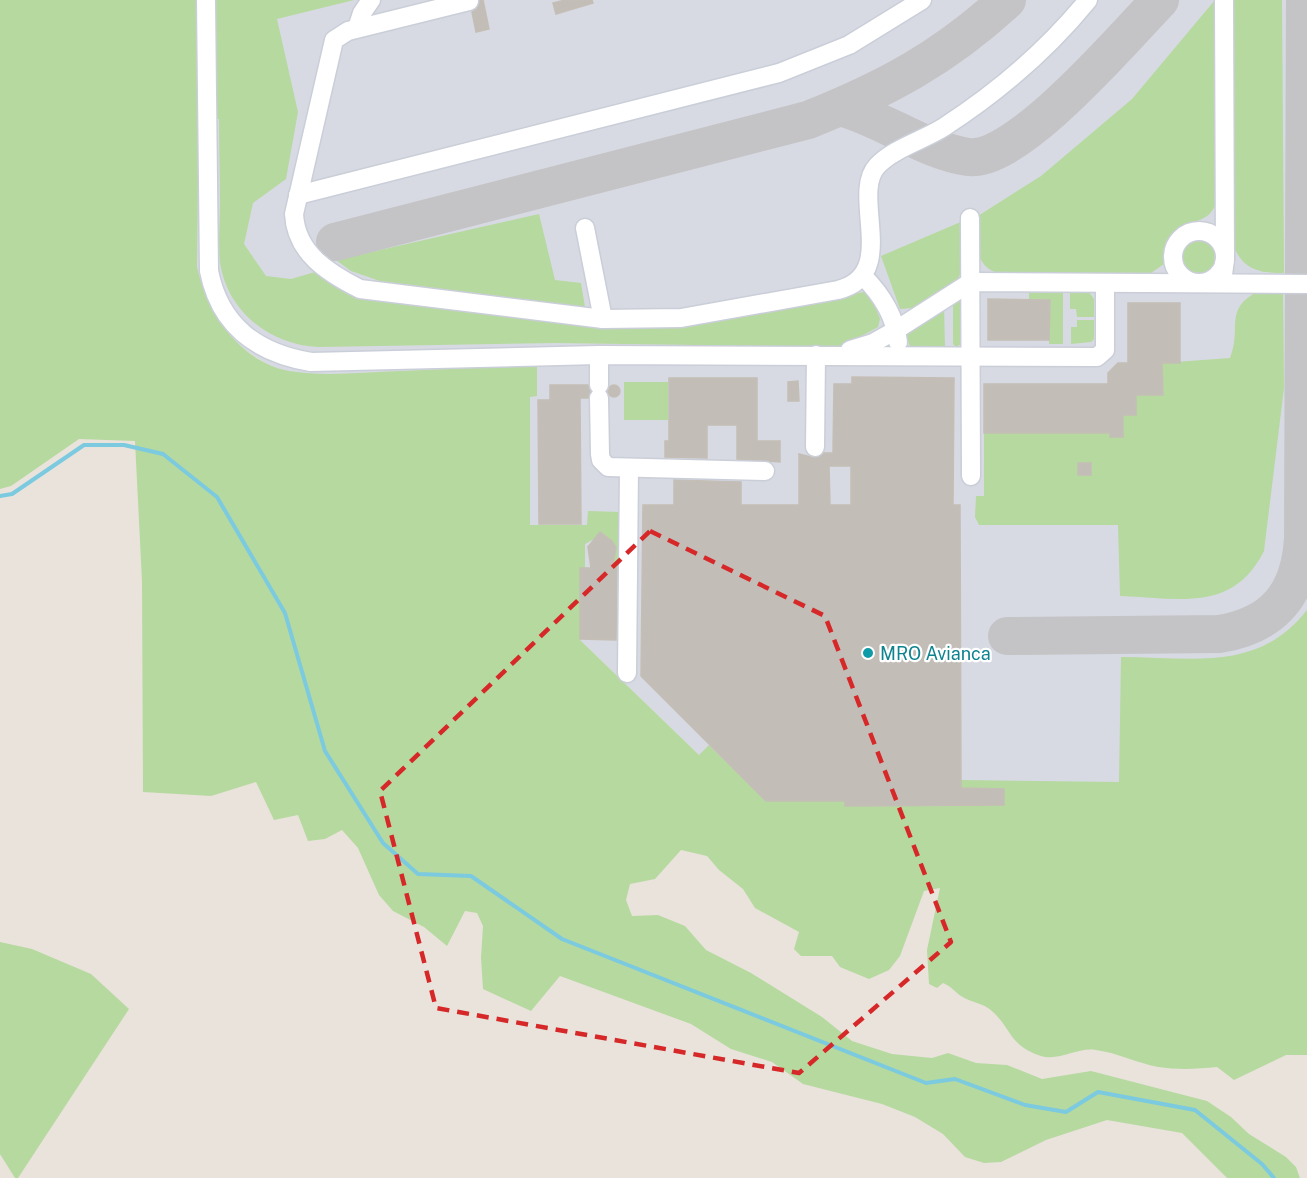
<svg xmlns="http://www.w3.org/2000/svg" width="1307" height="1178" viewBox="0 0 1307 1178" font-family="'Public Sans',sans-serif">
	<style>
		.airport { fill: #d7dae2 }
		.green { fill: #b6d99f }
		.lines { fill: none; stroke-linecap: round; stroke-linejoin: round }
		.stream { stroke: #7bcadf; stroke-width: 4 }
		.taxiway { stroke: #c4c3c6; stroke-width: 38 }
		.building { fill: #c2bdb7; stroke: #c4beb6; stroke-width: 1.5; fill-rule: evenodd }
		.minor-casing { stroke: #caced8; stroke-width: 21 }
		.minor { stroke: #fff; stroke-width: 18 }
		.marked { fill: none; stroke: #d62828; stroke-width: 4.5; stroke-dasharray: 12 8; stroke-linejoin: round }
		.culture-dot { fill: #0f9aa8; stroke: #fff; stroke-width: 2 }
		.labels { text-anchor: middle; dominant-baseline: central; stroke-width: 4.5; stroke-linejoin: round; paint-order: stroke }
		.culture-label { font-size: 18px; fill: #0d838f; stroke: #fff; text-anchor: start }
	</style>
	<rect width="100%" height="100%" fill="#e9e3dc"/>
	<polygon class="airport" points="181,0 1307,0 1307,706 1115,856 771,825 576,636 288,378 198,319"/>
	<g class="green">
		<path d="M0,0h200l-3,267c10,46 42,94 92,104 36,6 75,1 111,0 46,-2 91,-4 137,-6v31l-7,1v128h57l1,-14 32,1 1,56h-14c7,-11 14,-20 1,-30h-12l-11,6v24h-5v72l119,115 10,-10 57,56h79l1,5h114l1,-26 158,2 2,-125c71,0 137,16 186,-47v445h-21l-52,25 -17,-13c-20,2 -39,3 -59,0 -21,-4 -40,-14 -62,-17 -20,-3 -38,13 -58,5 -29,-11 -26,-25 -45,-43 -10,-10 -22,-9 -32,-16 -7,-5 -9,-9 -18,-13l-6,5 -8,-4 -2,-34 13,-62 -16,3 -24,65 -11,14 -20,9 -29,-12 -8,-11h-31l-7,-7 5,-17 -44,-24 -12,-19 -24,-19 -12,-14 -26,-6 -26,29 -25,5 -4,16 6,16 26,-1 27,11 21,24 45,23 71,44 30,24 40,13 40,4 16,-5 28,10 31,2 35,14 49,-8 116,30 24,16 18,17 37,23 10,10 4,11h-73l-45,-45 -75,-13 -61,20 -45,22 -17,1 -19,-6 -22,-23 -28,-17 -33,-13 -79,-20 -31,-22 -41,-13 -40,-25 -131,-48 -29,35 -48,-22 -2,-31 2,-32 -6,-13 -12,-2 -18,35 -23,-19 -31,-16 -14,-16 -21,-47 -16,-18 -17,9 -17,2 -10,-26 -24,5 -18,-38 -45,14 -68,-4 -1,-211 -7,-140 -56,-2 -68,47 -11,3z"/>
		<path d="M213,0h141l-77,19 21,93 -12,67 -33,24 -9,41 22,32 25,3 31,-9 21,15 265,42h78l183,-36 11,28 -2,8 -35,19 -15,1 -273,-4 -236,4c-48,-2 -92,-35 -99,-85 -2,-19 0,-40 0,-60 0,-27 -1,-55 -1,-83h-6z"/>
		<path d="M1215,0l3,193c-4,33 -25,23 -42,40 -9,9 -7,20 -12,31l-13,9 -142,2c-38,-4 -31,-30 -31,-59l63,-40 91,-77z"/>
		<path d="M1230,0h52l2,273c-25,0 -41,-3 -51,-28z"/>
		<polygon points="539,214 555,280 581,283 585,307 380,281 351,271 336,260"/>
		<polygon points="963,221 962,270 956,283 913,308 900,309 881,256"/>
		<circle cx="1199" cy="257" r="19"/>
		<path d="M1263,289h20l1,99 -20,163c-31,62 -85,47 -144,45l-2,-71h-139l-4,-8 1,-21h8v-63l124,-18 28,-1v-19h27l-1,-32 68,-5c13,-31 -9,-50 33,-69z"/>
		<polygon points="1089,292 1094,299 1094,317 1077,317 1076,309 1070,309 1070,293"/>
		<polygon points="1029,293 1063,293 1063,344 1049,344 1050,300 1029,299"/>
		<polygon points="957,300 963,300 963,343 956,347 953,344 953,303"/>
		<polygon points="944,308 945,347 910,347 905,331"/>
		<polygon points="1077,320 1094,320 1094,339 1091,342 1071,344 1071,327 1077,327"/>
		<rect x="624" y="382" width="44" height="38"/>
		<polygon points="0,942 32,949 91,974 129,1009 18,1178 15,1178 0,1154"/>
	</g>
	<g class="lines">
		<polyline class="stream" points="0,496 12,494 84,445 124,445 163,454 217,497 285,613 325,751 383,843 418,874 471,876 562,939 926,1083 955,1079 1025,1105 1066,1112 1098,1092 1195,1110 1262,1164 1274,1178"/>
		<g class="taxiway">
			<path d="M840,107c44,12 83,43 128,50 49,7 158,-122 192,-157"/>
			<path d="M335,242l473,-122c78,-31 136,-62 199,-120"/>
			<path d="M1007,636l212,-2c56,-9 81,-41 84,-96l2,-538"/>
		</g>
	</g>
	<g class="building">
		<polygon points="480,0 483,0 489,29 476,32 472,12 477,9"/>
		<polygon points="565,0 592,0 593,3 556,14 553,3"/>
		<polygon points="988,299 1050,300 1049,340 988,340"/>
		<polygon points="1128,303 1180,303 1180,363 1162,363 1163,395 1136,395 1136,415 1123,415 1123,437 1110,437 1110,433 984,433 984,384 1108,384 1108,373 1118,363 1128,363"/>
		<path d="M852,377l102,1 -1,127h7l1,283 43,1v16l-159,1v-5h-79l-125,-125 2,-171h31v-25l67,2v23h58v-51l16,4 9,-5h9l1,-69h18zM829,466h22v39h-21z"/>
		<polygon points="669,378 757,378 757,441 780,441 780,462 737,459 737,425 707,425 707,458 665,457 665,441 669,441"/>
		<polygon points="798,381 799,401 788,401 788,382"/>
		<polygon points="550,385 588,385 590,392 588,398 580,398 581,524 539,524 538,400 550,400"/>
		<circle cx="614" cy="391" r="6"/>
		<rect x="1078" y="463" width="13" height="12"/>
		<polygon points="600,532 612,541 616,548 612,568 617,568 616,640 580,639 580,568 591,568 588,547"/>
	</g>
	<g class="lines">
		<g class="minor-casing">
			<g id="minor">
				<path d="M206,1l3,270c11,55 48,82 102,91l288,-7 498,2 8,-7v-66"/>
				<path d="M469,1l-121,30 -14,9 -40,174c2,39 34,59 66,75l243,30 78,-1 157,-28c62,-15 12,-95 39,-124 17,-18 47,-26 67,-39 54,-35 104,-78 144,-127"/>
				<polyline points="357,28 362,13 371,0"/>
				<polyline points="298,195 779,73 849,45 922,0"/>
				<polyline points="970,218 971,476"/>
				<polyline points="585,228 603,319"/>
				<circle cx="1199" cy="257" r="26"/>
				<path d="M863,276c18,18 32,40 35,66"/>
				<polyline points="1222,283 1225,259 1224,0"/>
				<polyline points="850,350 873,343 896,330 971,282 1307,284"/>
				<polyline points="599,385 599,355"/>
				<polyline points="599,398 600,454 601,460 608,467 765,471"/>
				<polyline points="815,447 816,355"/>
				<polyline points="627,673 629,469"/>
			</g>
		</g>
		<use href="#minor" class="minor"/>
	</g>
	<path class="marked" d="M650,531l175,85 126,326 -152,131 -363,-65 -56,-217z"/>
	<circle class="culture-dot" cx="868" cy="653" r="6"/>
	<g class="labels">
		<g class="culture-label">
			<text x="880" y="653">MRO Avianca</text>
		</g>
	</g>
</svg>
